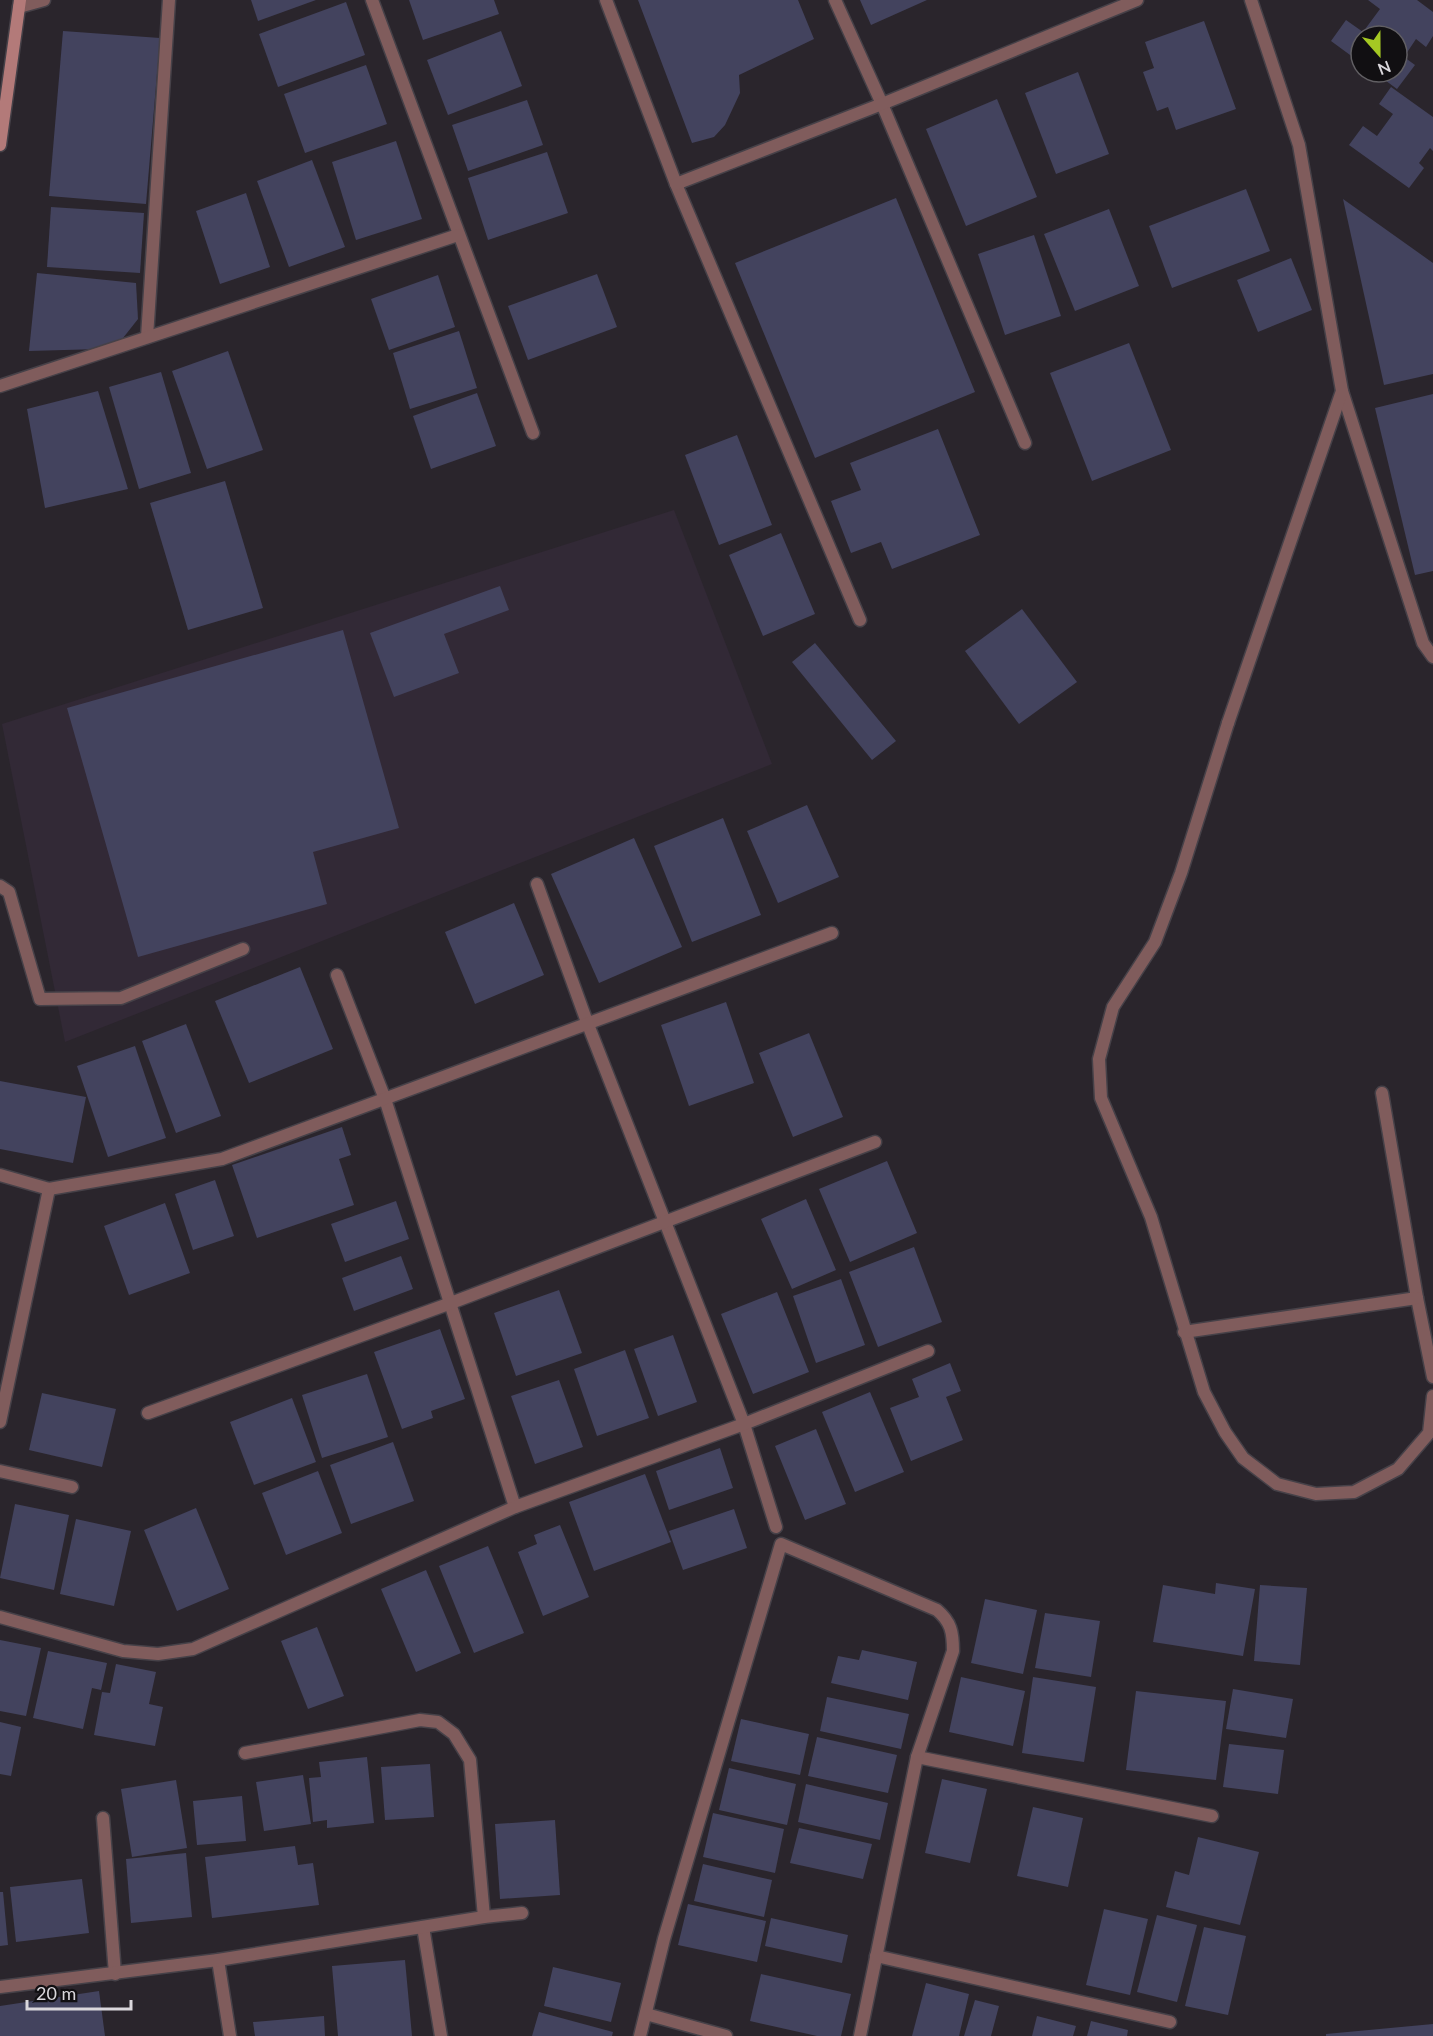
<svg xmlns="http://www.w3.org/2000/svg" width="1433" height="2036" viewBox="0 0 1433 2036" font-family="Lato,sans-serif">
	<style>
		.built { fill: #322936 }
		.building { fill: #43435e }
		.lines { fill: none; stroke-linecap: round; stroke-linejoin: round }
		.lane-casing { stroke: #464148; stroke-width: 15 }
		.street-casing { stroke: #464148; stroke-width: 15 }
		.secondary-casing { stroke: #464148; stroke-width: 15 }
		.lane { stroke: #805c5c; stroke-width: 12 }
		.street { stroke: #805c5c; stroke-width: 12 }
		.secondary { stroke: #b37a79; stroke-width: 12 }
	</style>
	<rect width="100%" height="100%" fill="#2a252c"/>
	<polygon class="built" points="674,510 772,764 65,1042 2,724"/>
	<g class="building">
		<polygon points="251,0 316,0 258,21"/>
		<polygon points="409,0 494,0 499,14 423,40"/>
		<polygon points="638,0 798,0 814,39 739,75 740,93 725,125 714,137 692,143"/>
		<polygon points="860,0 927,0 871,25"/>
		<polygon points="1368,0 1417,0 1433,12 1433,36 1426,47 1416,39 1404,57 1415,65 1397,89 1374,72 1397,72 1397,36 1361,36 1361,63 1331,41 1346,20 1363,32 1380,9"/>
		<polygon points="346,2 365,55 278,87 259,34"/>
		<polygon points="1204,21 1236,109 1176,130 1168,107 1157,111 1143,72 1154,68 1145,42"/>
		<polygon points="63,31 160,38 146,204 49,196"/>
		<polygon points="501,31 522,86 448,115 427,60"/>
		<polygon points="366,65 387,124 305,153 284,94"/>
		<polygon points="1078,72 1109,154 1056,174 1025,93"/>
		<polygon points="1391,87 1433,117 1433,151 1430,148 1419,163 1424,168 1409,188 1349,145 1363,126 1377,136 1393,114 1379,104"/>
		<polygon points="997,99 1037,197 966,226 926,129"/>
		<polygon points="527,100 543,145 468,171 452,125"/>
		<polygon points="396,141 422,219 356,240 332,162"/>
		<polygon points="547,152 568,213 488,240 468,178"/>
		<polygon points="312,160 345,247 289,267 257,181"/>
		<polygon points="1246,189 1270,251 1172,288 1149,226"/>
		<polygon points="246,193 270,267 220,284 196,211"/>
		<polygon points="896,198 975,392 815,458 735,263"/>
		<polygon points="1343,199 1433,263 1433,374 1384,385"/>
		<polygon points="51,207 144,213 140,273 47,267"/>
		<polygon points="1109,209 1139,286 1075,311 1044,234"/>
		<polygon points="1034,235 1061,316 1005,335 978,254"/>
		<polygon points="1291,258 1312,310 1258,332 1237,280"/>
		<polygon points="37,273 136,283 138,319 123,338 100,349 29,351"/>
		<polygon points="597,274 617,327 528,360 508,306"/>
		<polygon points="438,275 455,327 389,350 371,299"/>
		<polygon points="459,331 477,388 410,409 393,353"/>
		<polygon points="1129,343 1171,450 1092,481 1050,373"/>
		<polygon points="228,351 263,450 207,469 172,371"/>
		<polygon points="161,372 191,473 139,489 109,387"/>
		<polygon points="98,391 128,489 45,508 27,409"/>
		<polygon points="477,393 496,446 431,469 413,416"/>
		<polygon points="1433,394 1433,571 1415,575 1375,408"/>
		<polygon points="938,429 980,535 892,569 881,542 851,553 831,501 861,490 850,463"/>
		<polygon points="737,435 772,525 719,545 685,455"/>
		<polygon points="225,481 263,608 188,630 150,503"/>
		<polygon points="781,533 815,614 763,636 729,555"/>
		<polygon points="500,586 509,610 444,634 459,673 394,697 370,633"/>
		<polygon points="1022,609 1077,682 1019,724 965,651"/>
		<polygon points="343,630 399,828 313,852 327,904 138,957 67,708"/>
		<polygon points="815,643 896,741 872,760 792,662"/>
		<polygon points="807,805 839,877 778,903 747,831"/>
		<polygon points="723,818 761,915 692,942 654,846"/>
		<polygon points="634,838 682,947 599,983 551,874"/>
		<polygon points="514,903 544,975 475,1004 445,932"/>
		<polygon points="300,967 333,1049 249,1083 215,1001"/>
		<polygon points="726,1002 754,1083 689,1106 661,1025"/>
		<polygon points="186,1024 221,1116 176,1133 142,1041"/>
		<polygon points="809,1033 843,1117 793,1137 759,1053"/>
		<polygon points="135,1046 166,1138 108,1157 77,1066"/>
		<polygon points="0,1081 86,1097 73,1163 0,1149"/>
		<polygon points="342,1127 351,1155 339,1159 354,1205 257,1238 232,1165"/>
		<polygon points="887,1161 917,1233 850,1262 819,1189"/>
		<polygon points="215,1180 234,1236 193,1250 175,1194"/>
		<polygon points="806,1199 836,1270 792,1289 761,1219"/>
		<polygon points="396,1201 409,1239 345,1262 331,1224"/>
		<polygon points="165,1203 190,1273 129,1295 104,1226"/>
		<polygon points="914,1247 942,1322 878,1347 849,1272"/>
		<polygon points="401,1256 413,1289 354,1311 342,1278"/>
		<polygon points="841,1279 865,1345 816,1363 793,1296"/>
		<polygon points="559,1290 582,1353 516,1376 494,1313"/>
		<polygon points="777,1292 809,1372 753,1394 721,1314"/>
		<polygon points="440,1329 465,1399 431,1411 433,1418 402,1429 374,1352"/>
		<polygon points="673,1335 697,1402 658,1416 634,1349"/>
		<polygon points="625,1350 649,1418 597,1436 574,1369"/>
		<polygon points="950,1363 961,1391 946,1397 963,1440 911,1461 890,1408 919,1397 912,1379"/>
		<polygon points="367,1374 388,1437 322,1458 302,1395"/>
		<polygon points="559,1380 583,1447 535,1464 511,1396"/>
		<polygon points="870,1392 904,1472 855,1492 822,1412"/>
		<polygon points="42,1393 116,1409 102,1467 29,1450"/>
		<polygon points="292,1398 316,1462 254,1485 230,1422"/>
		<polygon points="816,1429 846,1504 805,1520 775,1446"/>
		<polygon points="393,1442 414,1501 351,1524 330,1465"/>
		<polygon points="720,1448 733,1488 669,1510 656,1471"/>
		<polygon points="318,1471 342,1533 286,1555 262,1493"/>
		<polygon points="645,1474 671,1542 594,1571 569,1502"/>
		<polygon points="15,1504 69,1515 54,1590 0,1578"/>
		<polygon points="196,1508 229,1589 177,1611 144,1530"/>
		<polygon points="734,1509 747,1548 683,1570 669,1531"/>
		<polygon points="76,1519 131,1531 114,1606 60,1594"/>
		<polygon points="560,1525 589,1597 543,1616 518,1552 537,1544 534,1535"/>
		<polygon points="488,1546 524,1633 474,1653 439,1566"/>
		<polygon points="426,1570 461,1653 416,1672 381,1589"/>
		<polygon points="1216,1583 1255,1589 1243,1656 1153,1642 1163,1585 1215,1594"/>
		<polygon points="1260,1585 1307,1588 1300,1665 1254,1661"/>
		<polygon points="985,1599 1037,1610 1023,1674 971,1663"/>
		<polygon points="1045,1613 1100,1621 1091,1677 1035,1668"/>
		<polygon points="317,1627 344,1696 308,1709 281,1641"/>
		<polygon points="0,1640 41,1648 26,1716 0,1711"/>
		<polygon points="862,1650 917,1662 908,1700 831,1683 838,1656 859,1660"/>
		<polygon points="48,1651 107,1663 101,1690 92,1688 83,1729 33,1718"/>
		<polygon points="116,1664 156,1672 149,1704 163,1707 155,1746 94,1735 102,1692 110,1693"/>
		<polygon points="961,1677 1025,1691 1013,1746 949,1732"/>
		<polygon points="1033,1677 1096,1687 1084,1762 1022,1753"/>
		<polygon points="1233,1689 1293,1699 1286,1738 1226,1729"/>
		<polygon points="1136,1691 1226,1701 1216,1780 1126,1770"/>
		<polygon points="827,1697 909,1714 901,1749 820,1731"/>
		<polygon points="741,1719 809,1734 800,1775 731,1761"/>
		<polygon points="0,1722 21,1727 11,1776 0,1774"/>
		<polygon points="817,1737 897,1755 888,1793 808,1776"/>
		<polygon points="1229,1744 1284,1750 1278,1794 1223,1787"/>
		<polygon points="367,1757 374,1823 327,1828 327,1820 313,1822 309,1778 321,1777 319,1762"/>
		<polygon points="430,1764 434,1817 385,1820 381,1767"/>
		<polygon points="729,1768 796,1784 787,1825 719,1810"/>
		<polygon points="303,1775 311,1824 264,1831 256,1782"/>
		<polygon points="942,1779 987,1789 970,1863 925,1853"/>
		<polygon points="176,1780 187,1848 132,1857 121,1789"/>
		<polygon points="806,1784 888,1803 880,1840 798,1822"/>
		<polygon points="242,1796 246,1841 197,1845 193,1801"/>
		<polygon points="1033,1807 1083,1818 1068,1887 1017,1876"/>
		<polygon points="713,1813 784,1829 775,1873 703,1857"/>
		<polygon points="555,1820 560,1895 500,1899 495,1824"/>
		<polygon points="799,1828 872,1844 863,1879 790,1863"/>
		<polygon points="1198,1837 1259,1852 1240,1925 1166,1907 1175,1871 1189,1875"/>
		<polygon points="295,1846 298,1865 313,1863 319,1905 212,1918 205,1857"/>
		<polygon points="186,1853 192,1917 131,1923 126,1859"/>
		<polygon points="703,1864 772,1880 764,1917 694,1901"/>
		<polygon points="82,1879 89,1933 16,1942 10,1887"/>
		<polygon points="0,1892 3,1892 8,1945 0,1946"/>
		<polygon points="688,1904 766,1921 757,1962 678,1945"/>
		<polygon points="1104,1909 1148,1919 1130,1995 1086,1985"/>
		<polygon points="1157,1915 1197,1925 1177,2002 1137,1992"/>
		<polygon points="771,1918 848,1935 842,1963 765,1946"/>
		<polygon points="1204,1927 1246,1936 1228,2015 1185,2006"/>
		<polygon points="405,1960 412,2036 338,2036 332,1966"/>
		<polygon points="553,1967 621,1983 611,2022 544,2006"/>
		<polygon points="761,1974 851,1994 841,2036 817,2036 750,2021"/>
		<polygon points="926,1983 969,1994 959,2036 912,2036"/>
		<polygon points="99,1991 105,2036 0,2036 0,2006"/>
		<polygon points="975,2000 999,2006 991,2036 964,2036"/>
		<polygon points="539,2012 613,2032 612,2036 532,2036"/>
		<polygon points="324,2016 325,2036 255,2036 253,2022"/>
		<polygon points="1037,2016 1076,2026 1073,2036 1032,2036"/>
		<polygon points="1091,2021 1128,2030 1127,2036 1087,2036"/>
		<polygon points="1433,2024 1433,2036 1326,2036 1326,2034"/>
	</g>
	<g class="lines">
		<g class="lane-casing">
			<g id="lane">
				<polyline points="1342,391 1423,643 1433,657"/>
				<polyline points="1228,723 1181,873 1155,942 1113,1007 1099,1059 1101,1098 1151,1217 1204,1392 1225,1432 1243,1458 1277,1484 1316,1494 1354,1492 1398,1469 1429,1433 1433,1396"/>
				<polyline points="1382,1093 1417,1298 1433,1377"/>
				<polyline points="1184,1332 1417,1298"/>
			</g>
		</g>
		<g class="street-casing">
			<g id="street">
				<polyline points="372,0 533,433"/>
				<polyline points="606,0 676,184 860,620"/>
				<polyline points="835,0 882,104 1025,443"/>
				<polyline points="19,7 44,0"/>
				<polyline points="676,184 882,104 1137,0"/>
				<polyline points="147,337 169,0"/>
				<polyline points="0,386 458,235"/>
				<polyline points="1228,723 1342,391 1299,145 1251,0"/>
				<polyline points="537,884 587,1022 744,1424 776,1527"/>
				<polyline points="0,886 9,892 40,999 121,998 243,949"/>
				<polyline points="337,975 385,1099 515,1507"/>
				<polyline points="0,1175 49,1189 222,1159 832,933"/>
				<polyline points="148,1413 451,1303 875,1142"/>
				<polyline points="0,1422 49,1189"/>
				<polyline points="0,1471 72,1487"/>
				<polyline points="0,1617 123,1651 158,1654 193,1649 515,1507 744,1424 928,1351"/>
				<polyline points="245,1753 420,1720 438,1722 454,1734 470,1760 484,1917"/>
				<polyline points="917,1757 1212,1816"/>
				<polyline points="103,1818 115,1974"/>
				<polyline points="423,1927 441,2036"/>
				<polyline points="876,1956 1170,2022"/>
				<polyline points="218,1960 230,2036"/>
				<polyline points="0,1987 218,1960 484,1917 522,1913"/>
				<polyline points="646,2014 726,2036"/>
				<path d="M640,2036l24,-97 117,-395 156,66c14,12 16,22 16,41l-36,106 -57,279"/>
			</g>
		</g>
		<g class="secondary-casing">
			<polyline id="secondary" points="0,145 20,0"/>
		</g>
		<use href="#lane" class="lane"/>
		<use href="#street" class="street"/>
		<use href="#secondary" class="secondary"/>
	</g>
	<g transform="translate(1379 54) rotate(159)"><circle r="28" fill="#110f12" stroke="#615f63" stroke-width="1.5"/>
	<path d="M0-4.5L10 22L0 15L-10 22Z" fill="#a5c823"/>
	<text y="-9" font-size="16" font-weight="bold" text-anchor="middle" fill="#dad7dc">N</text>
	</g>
	<path d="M27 2000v9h104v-9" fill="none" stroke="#dad7dc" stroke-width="3"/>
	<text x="36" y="2000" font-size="18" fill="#dad7dc" stroke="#110f12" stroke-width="4.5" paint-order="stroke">20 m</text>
</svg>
